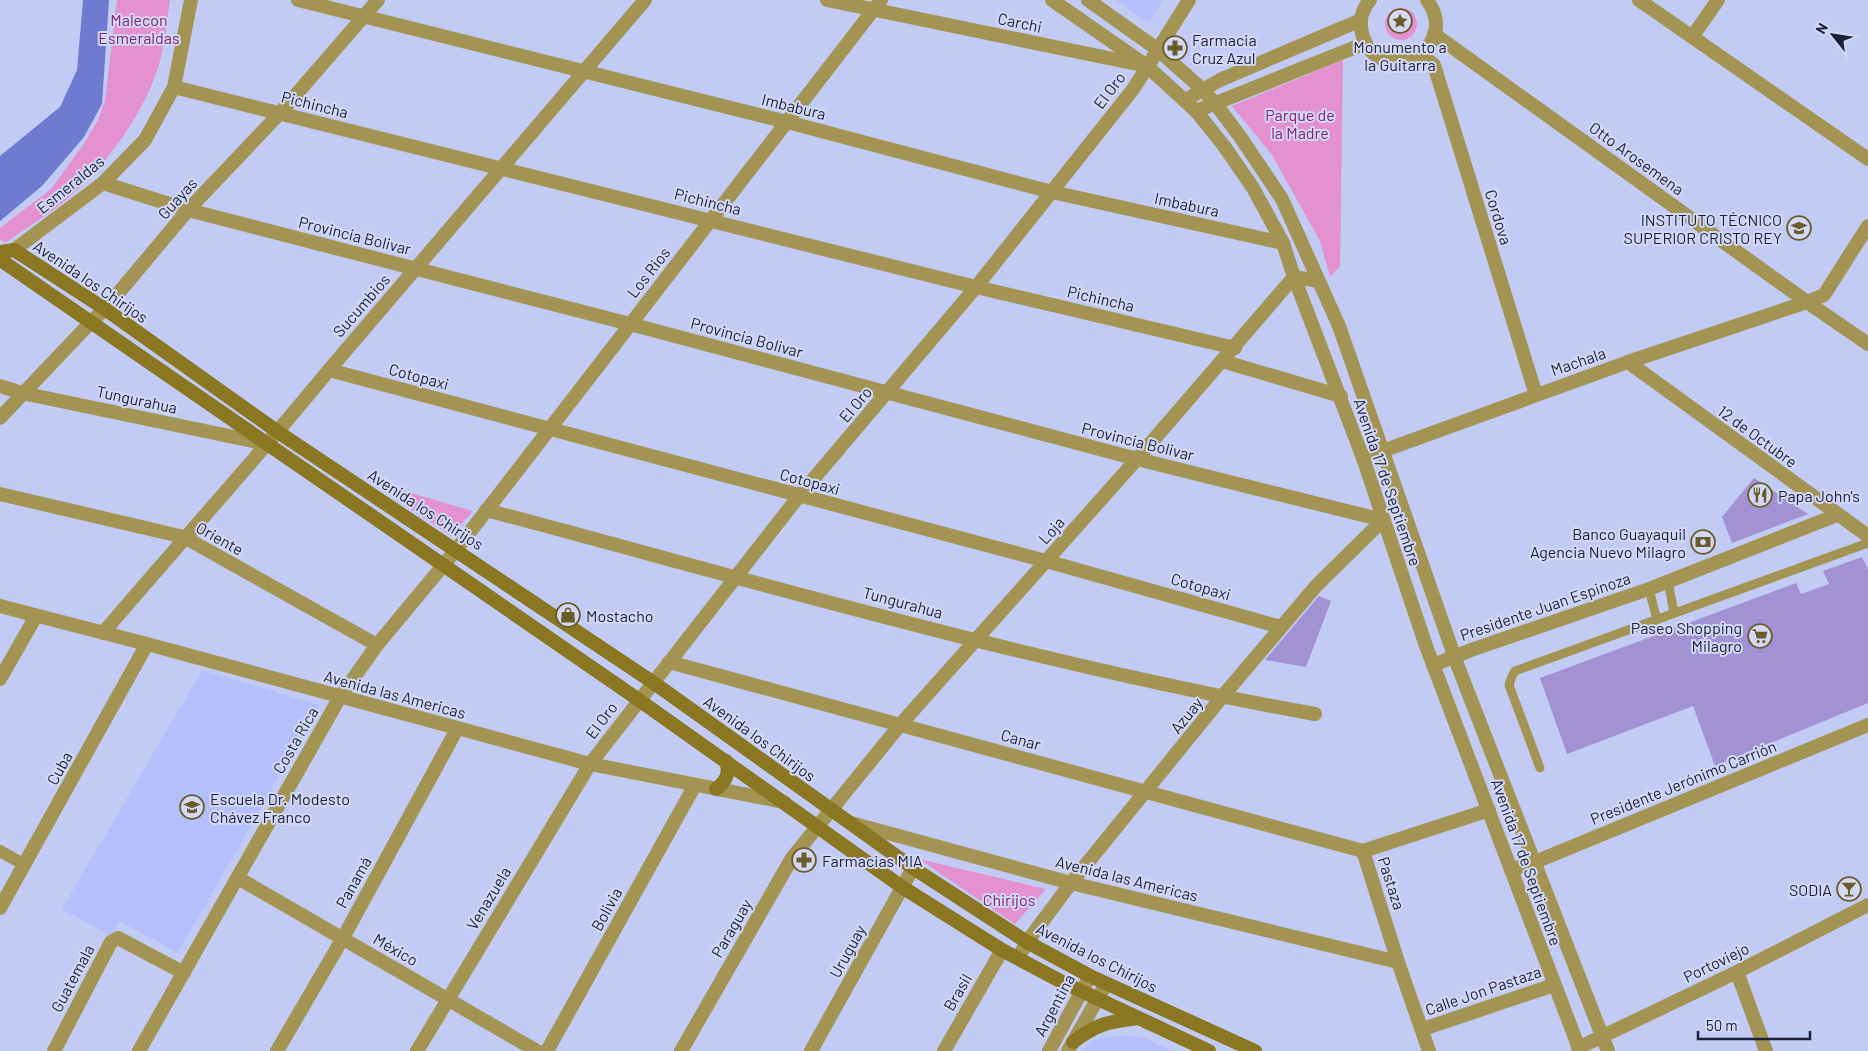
<svg xmlns="http://www.w3.org/2000/svg" width="1868" height="1051" viewBox="0 0 1868 1051" font-family="Barlow,sans-serif">
	<style>
		.built { fill: #b4c0fc }
		.green { fill: #e391d0 }
		.water { fill: #6e7bd1 }
		.building { fill: #a292d4 }
		.lines { fill: none; stroke-linecap: round; stroke-linejoin: round }
		.service { stroke: #a49454; stroke-width: 9 }
		.pedestrian { stroke: #a49454; stroke-width: 12 }
		.minor { stroke: #a49454; stroke-width: 14 }
		.tertiary { stroke: #a49454; stroke-width: 14 }
		.secondary { stroke: #8b7722; stroke-width: 14 }
		.labels { text-anchor: middle; dominant-baseline: central; stroke-width: 4; stroke-linejoin: round; paint-order: stroke }
		.park-label { font-size: 16px; fill: #832173; stroke: #d3d9f5 }
		.street-label { font-size: 16px; fill: #1b1f38; stroke: #d3d9f5 }
		.poi-label { font-size: 16px; fill: #1b1f38; stroke: #d3d9f5; text-anchor: start }
	</style>
	<rect width="100%" height="100%" fill="#c2cbf4"/>
	<g class="built">
		<polygon points="1116,0 1163,0 1149,23"/>
		<polygon points="202,670 320,705 178,953 120,921 111,936 62,909"/>
		<polygon points="1120,1036 1143,1037 1173,1051 1081,1051 1092,1041 1104,1037"/>
	</g>
	<g class="green">
		<path d="M117,0h53c-3,22 -6,51 -13,71 -15,43 -47,89 -81,120 -21,20 -47,35 -71,52l-5,-4v-11l51,-39 32,-44 15,-25 7,-19z"/>
		<circle cx="1401" cy="24" r="16"/>
		<polygon points="1343,60 1340,266 1330,277 1320,241 1287,182 1272,155 1232,106"/>
		<polygon points="397,489 473,511 451,536 392,496"/>
		<polygon points="919,859 1046,889 1015,924"/>
	</g>
	<polygon class="water" points="83,0 109,0 102,104 84,137 42,186 0,221 0,156 60,107 77,70"/>
	<g class="building">
		<polygon points="1754,478 1808,514 1732,543 1722,517"/>
		<polygon points="1862,557 1868,569 1868,703 1715,766 1693,706 1567,754 1540,678 1796,583 1801,594 1829,584 1823,571"/>
		<polygon points="1319,596 1331,601 1306,667 1265,660"/>
	</g>
	<g class="lines">
		<g class="service">
			<polyline points="1668,581 1674,613"/>
			<polyline points="1649,589 1657,620"/>
			<polyline points="1540,768 1509,685 1512,676 1515,671 1868,543"/>
		</g>
		<polyline class="pedestrian" points="0,851 25,865"/>
		<g class="minor">
			<polyline points="298,0 787,122 1052,192 1283,243"/>
			<polyline points="827,0 1147,66"/>
			<polyline points="1639,0 1868,159"/>
			<polyline points="1434,34 1807,302 1868,344"/>
			<polyline points="1692,37 1718,0"/>
			<polyline points="1420,54 1434,65 1536,395"/>
			<polyline points="174,87 976,287 1235,348"/>
			<polyline points="103,183 188,210 630,324 1137,459 1383,520"/>
			<polyline points="14,250 103,183 145,140 174,87 191,0"/>
			<polyline points="1222,361 1341,396"/>
			<polyline points="1628,362 1868,536"/>
			<polyline points="329,370 1046,561 1281,627"/>
			<polyline points="0,386 22,393 267,444"/>
			<polyline points="0,418 91,322 105,309 188,210 280,113 378,0"/>
			<polyline points="1363,458 1628,362 1807,302 1824,295 1868,226"/>
			<polyline points="0,494 184,537 377,645"/>
			<path d="M486,510c275,73 549,154 829,204"/>
			<path d="M103,633c75,-88 153,-174 226,-263l316,-370"/>
			<polyline points="669,662 1363,851"/>
			<polyline points="1433,665 1474,649 1649,589 1837,515"/>
			<polyline points="0,679 36,616"/>
			<polyline points="851,823 1071,883 1398,962"/>
			<polyline points="1511,870 1535,862 1868,725"/>
			<polyline points="238,878 537,1051"/>
			<polyline points="0,908 147,644"/>
			<polyline points="1018,958 1027,942 1071,883 1222,697 1316,586 1383,520"/>
			<polyline points="1737,972 1766,1051"/>
			<polyline points="1423,1029 1554,985"/>
			<polyline points="1578,1048 1737,972 1868,905"/>
			<polyline points="54,1051 111,942 118,938 184,973"/>
			<polyline points="139,1051 340,697 377,645 456,550 881,0"/>
			<polyline points="277,1051 343,938 457,729"/>
			<polyline points="417,1051 590,764 799,496 976,287 1134,88 1189,0"/>
			<polyline points="547,1051 695,785"/>
			<polyline points="681,1051 792,858 900,725 1137,459 1294,277 1319,281"/>
			<polyline points="811,1051 913,868"/>
			<polyline points="944,1051 1002,950"/>
			<polyline points="1429,1051 1398,962 1363,851 1489,810"/>
		</g>
		<g class="tertiary">
			<polyline points="1052,0 1147,66 1196,111 1224,146 1253,188 1283,243 1294,277 1363,458 1426,646 1580,1051"/>
			<polyline points="1088,0 1157,49 1202,89 1215,103 1241,138 1282,199 1339,326 1457,664 1608,1051"/>
			<path d="M1370,0c-8,9 -11,21 -8,33 14,57 102,18 65,-33"/>
			<polyline points="1185,100 1220,80 1361,20"/>
			<polyline points="1196,111 1366,43"/>
			<polyline points="0,606 147,644 590,764 784,802"/>
			<polyline points="1049,1051 1090,976"/>
			<polyline points="1068,1051 1106,984"/>
		</g>
		<g class="secondary">
			<polyline points="0,252 14,250 105,309 278,432 654,683 913,868 1027,942 1090,976 1255,1051"/>
			<polyline points="0,252 5,263 639,700 902,887 1002,950 1064,983 1209,1051"/>
			<path d="M716,789c11,-8 14,-16 10,-28"/>
			<path d="M1073,1042c25,-19 35,-20 65,-24"/>
		</g>
	</g>
	<defs>
		<g id="sight-ring" transform="scale(1.25)"><circle r="9.5" fill="#d3d9f5" stroke="#695c29" stroke-width="1.5"/><path d="M0-6L1.8-2.2L6-1.7L2.9 1.2L3.7 5.4L0 3.3L-3.7 5.4L-2.9 1.2L-6-1.7L-1.8-2.2Z" fill="#695c29"/></g>
		<g id="pharmacy-ring" transform="scale(1.25)"><circle r="9.5" fill="#d3d9f5" stroke="#695c29" stroke-width="1.5"/><path d="M-2-6h4v4h4v4h-4v4h-4v-4h-4v-4h4Z" fill="#695c29"/></g>
		<g id="university-ring" transform="scale(1.25)"><circle r="9.5" fill="#d3d9f5" stroke="#695c29" stroke-width="1.5"/><path d="M0-5L7-2L0 1L-7-2ZM-4 1L0 2.5L4 1V4Q0 6-4 4Z" fill="#695c29"/></g>
		<g id="restaurant-ring" transform="scale(1.25)"><circle r="9.5" fill="#d3d9f5" stroke="#695c29" stroke-width="1.5"/><path d="M-5-6h1v4h1v-4h1v4h1v-4h1v5L-1.5 .5V6h-2V.5L-5-1ZM5-6V6H3V1.5H1.5Q1.5-4 5-6Z" fill="#695c29"/></g>
		<g id="bank-ring" transform="scale(1.25)"><circle r="9.5" fill="#d3d9f5" stroke="#695c29" stroke-width="1.5"/><path d="M-6-4H6V4H-6ZM0-2.3a2.3 2.3 0 1 0 0 4.6a2.3 2.3 0 1 0 0-4.6Z" fill="#695c29"/></g>
		<g id="shop-ring" transform="scale(1.25)"><circle r="9.5" fill="#d3d9f5" stroke="#695c29" stroke-width="1.5"/><path d="M-5-2.5h2.3a2.7 3.5 0 0 1 5.4 0H5L5.5 6h-11ZM-1.5-2.5h3a1.5 2.3 0 0 0-3 0Z" fill="#695c29"/></g>
		<g id="supermarket-ring" transform="scale(1.25)"><circle r="9.5" fill="#d3d9f5" stroke="#695c29" stroke-width="1.5"/><path d="M-6-5.5h2.5l.6 2H6L4.5 2H-2.5L-4.4-4H-6ZM-1.5 3.2a1.3 1.3 0 1 0 .1 0ZM3 3.2a1.3 1.3 0 1 0 .1 0Z" fill="#695c29"/></g>
		<g id="school-ring" transform="scale(1.25)"><circle r="9.5" fill="#d3d9f5" stroke="#695c29" stroke-width="1.5"/><path d="M0-5L7-2L0 1L-7-2ZM-4 1L0 2.5L4 1V4Q0 6-4 4Z" fill="#695c29"/></g>
		<g id="bar-ring" transform="scale(1.25)"><circle r="9.5" fill="#d3d9f5" stroke="#695c29" stroke-width="1.5"/><path d="M-6-5H6L.8 .8V4.5H3.5V6h-7V4.5H-.8V.8Z" fill="#695c29"/></g>
	</defs>
	<g fill-rule="evenodd">
		<use href="#sight-ring" x="1400" y="21"/>
		<use href="#pharmacy-ring" x="1175" y="48"/>
		<use href="#university-ring" x="1799" y="228"/>
		<use href="#restaurant-ring" x="1760" y="495"/>
		<use href="#bank-ring" x="1703" y="542"/>
		<use href="#shop-ring" x="568" y="615"/>
		<use href="#supermarket-ring" x="1760" y="636"/>
		<use href="#school-ring" x="192" y="807"/>
		<use href="#pharmacy-ring" x="804" y="860"/>
		<use href="#bar-ring" x="1849" y="889"/>
	</g>
	<g class="labels">
		<g class="park-label">
			<text x="139" y="19">Malecon<tspan x="139" dy="18">Esmeraldas</tspan></text>
			<text x="1300" y="114">Parque de<tspan x="1300" dy="18">la Madre</tspan></text>
			<text x="1009" y="899">Chirijos</text>
		</g>
		<g class="street-label">
			<text transform="translate(1020 22) rotate(12)">Carchi</text>
			<text transform="translate(1109 90) rotate(-53)">El Oro</text>
			<text transform="translate(315 104) rotate(14)">Pichincha</text>
			<text transform="translate(794 106) rotate(14)">Imbabura</text>
			<text transform="translate(1637 158) rotate(36)">Otto Arosemena</text>
			<text transform="translate(70 184) rotate(-39)">Esmeraldas</text>
			<text transform="translate(177 198) rotate(-48)">Guayas</text>
			<text transform="translate(708 201) rotate(14)">Pichincha</text>
			<text transform="translate(1187 204) rotate(12)">Imbabura</text>
			<text transform="translate(1499 217) rotate(73)">Cordova</text>
			<text transform="translate(355 235) rotate(14)">Provincia Bolivar</text>
			<text transform="translate(648 272) rotate(-52)">Los Rios</text>
			<text transform="translate(91 281) rotate(34)">Avenida los Chirijos</text>
			<text transform="translate(1101 298) rotate(13)">Pichincha</text>
			<text transform="translate(361 305) rotate(-49)">Sucumbios</text>
			<text transform="translate(747 337) rotate(15)">Provincia Bolivar</text>
			<text transform="translate(1578 361) rotate(-19)">Machala</text>
			<text transform="translate(419 376) rotate(15)">Cotopaxi</text>
			<text transform="translate(137 399) rotate(12)">Tungurahua</text>
			<text transform="translate(855 404) rotate(-50)">El Oro</text>
			<text transform="translate(1758 436) rotate(36)">12 de Octubre</text>
			<text transform="translate(1138 441) rotate(14)">Provincia Bolivar</text>
			<text transform="translate(810 481) rotate(15)">Cotopaxi</text>
			<text transform="translate(1388 482) rotate(71)">Avenida 17 de Septiembre</text>
			<text transform="translate(426 509) rotate(33)">Avenida los Chirijos</text>
			<text transform="translate(1051 530) rotate(-48)">Loja</text>
			<text transform="translate(220 538) rotate(29)">Oriente</text>
			<text transform="translate(1201 586) rotate(16)">Cotopaxi</text>
			<text transform="translate(903 602) rotate(15)">Tungurahua</text>
			<text transform="translate(1545 606) rotate(-19)">Presidente Juan Espinoza</text>
			<text transform="translate(395 694) rotate(15)">Avenida las Americas</text>
			<text transform="translate(1186 715) rotate(-51)">Azuay</text>
			<text transform="translate(601 720) rotate(-53)">El Oro</text>
			<text transform="translate(760 738) rotate(36)">Avenida los Chirijos</text>
			<text transform="translate(1021 739) rotate(15)">Canar</text>
			<text transform="translate(295 740) rotate(-60)">Costa Rica</text>
			<text transform="translate(59 768) rotate(-61)">Cuba</text>
			<text transform="translate(1683 782) rotate(-22)">Presidente Jerónimo Carrión</text>
			<text transform="translate(1527 862) rotate(70)">Avenida 17 de Septiembre</text>
			<text transform="translate(1127 878) rotate(14)">Avenida las Americas</text>
			<text transform="translate(353 882) rotate(-61)">Panamá</text>
			<text transform="translate(1392 883) rotate(72)">Pastaza</text>
			<text transform="translate(488 898) rotate(-59)">Venazuela</text>
			<text transform="translate(606 909) rotate(-61)">Bolivia</text>
			<text transform="translate(731 928) rotate(-60)">Paraguay</text>
			<text transform="translate(396 949) rotate(30)">México</text>
			<text transform="translate(847 951) rotate(-61)">Uruguay</text>
			<text transform="translate(1097 957) rotate(27)">Avenida los Chirijos</text>
			<text transform="translate(1716 962) rotate(-26)">Portoviejo</text>
			<text transform="translate(72 978) rotate(-62)">Guatemala</text>
			<text transform="translate(1483 990) rotate(-19)">Calle Jon Pastaza</text>
			<text transform="translate(957 992) rotate(-60)">Brasil</text>
			<text transform="translate(1054 1005) rotate(-62)">Argentina</text>
		</g>
		<g class="poi-label">
			<text x="1192" y="39">Farmacia<tspan x="1192" dy="18">Cruz Azul</tspan></text>
			<text x="1400" y="46" text-anchor="middle">Monumento a<tspan x="1400" dy="18">la Guitarra</tspan></text>
			<text x="1782" y="219" text-anchor="end">INSTITUTO TÉCNICO<tspan x="1782" dy="18">SUPERIOR CRISTO REY</tspan></text>
			<text x="1778" y="495">Papa John's</text>
			<text x="1686" y="533" text-anchor="end">Banco Guayaquil<tspan x="1686" dy="18">Agencia Nuevo Milagro</tspan></text>
			<text x="586" y="615">Mostacho</text>
			<text x="1742" y="627" text-anchor="end">Paseo Shopping<tspan x="1742" dy="18">Milagro</tspan></text>
			<text x="210" y="798">Escuela Dr. Modesto<tspan x="210" dy="18">Chávez Franco</tspan></text>
			<text x="822" y="860">Farmacias MIA</text>
			<text x="1832" y="889" text-anchor="end">SODIA</text>
		</g>
	</g>
	<g transform="translate(1833 35) rotate(300)" stroke="#d3d9f5" stroke-width="4" paint-order="stroke">
	<path d="M0-4L9 19L0 12L-9 19Z" fill="#1b1f38"/>
	<text y="-8" font-size="14" font-weight="bold" text-anchor="middle" fill="#1b1f38">N</text>
	</g>
	<path d="M1698 1031v8h112v-8" fill="none" stroke="#1b1f38" stroke-width="2.5"/>
	<text x="1706" y="1031" font-size="15" fill="#1b1f38" stroke="#d3d9f5" stroke-width="4" paint-order="stroke">50 m</text>
</svg>
